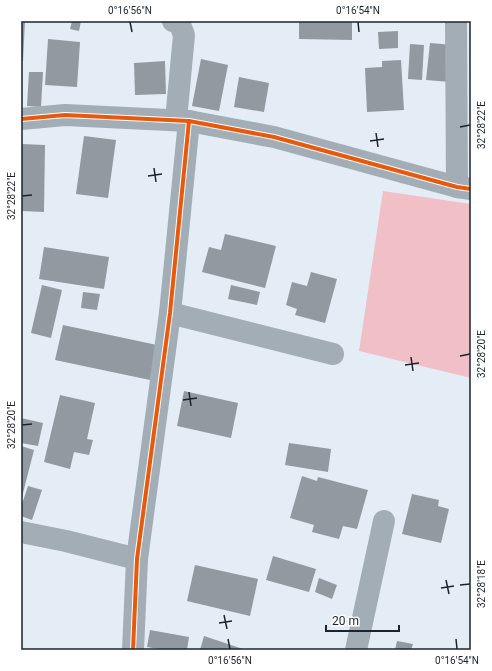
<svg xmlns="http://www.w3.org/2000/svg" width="492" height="671" viewBox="0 0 492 671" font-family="Roboto,sans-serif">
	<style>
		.green { fill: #f1c0c7 }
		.building { fill: #9299a0 }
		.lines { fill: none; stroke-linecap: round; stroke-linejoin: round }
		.minor { stroke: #a2adb6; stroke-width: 22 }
		.cycleway-casing { stroke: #fff; stroke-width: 6 }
		.cycleway { stroke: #e8590c; stroke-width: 4 }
		.ticks { fill: none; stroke: #1b242d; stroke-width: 1.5 }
		.neatline { fill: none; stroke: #1b242d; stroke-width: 1.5 }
		.ticks-label { font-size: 10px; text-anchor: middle; fill: #1b242d }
	</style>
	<rect width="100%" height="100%" fill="#e4edf5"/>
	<polygon class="green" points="383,191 471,204 471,378 359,351"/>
	<g class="building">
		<polygon points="21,21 25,21 23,61 21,61"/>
		<polygon points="72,21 81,21 79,31 70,29"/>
		<polygon points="299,21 352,21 352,40 299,39"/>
		<polygon points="398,31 398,48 379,49 378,32"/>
		<polygon points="48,39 80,42 77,87 45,85"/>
		<polygon points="430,43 454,45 450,82 426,80"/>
		<polygon points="410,44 424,45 422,80 408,79"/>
		<polygon points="201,59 228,65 219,111 192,106"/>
		<polygon points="401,60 404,110 367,112 365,68 382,67 382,61"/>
		<polygon points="165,61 166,94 135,95 134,63"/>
		<polygon points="29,72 43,72 41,107 27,106"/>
		<polygon points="239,77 269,83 264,112 234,107"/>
		<polygon points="84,136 116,140 108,198 76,194"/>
		<polygon points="21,144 45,145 44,212 21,211"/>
		<polygon points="225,234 276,246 265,288 202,272 209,247 221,250"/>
		<polygon points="44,247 109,257 104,289 39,279"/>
		<polygon points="311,272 337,279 325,323 295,315 297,309 286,305 292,282 307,286"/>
		<polygon points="42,285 62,290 51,338 31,333"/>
		<polygon points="231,285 260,292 257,305 228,299"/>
		<polygon points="83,292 100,294 97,310 81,308"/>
		<polygon points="63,325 157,345 150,380 55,360"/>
		<polygon points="184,391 238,403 231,438 177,426"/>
		<polygon points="60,395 95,403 87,439 93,440 89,455 74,452 70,469 44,462"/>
		<polygon points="21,418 43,423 38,446 21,443"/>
		<polygon points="289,443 331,449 328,472 285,465"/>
		<polygon points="21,446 34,450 22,497 21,497"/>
		<polygon points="302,476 317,481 318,477 368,490 357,529 343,526 339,539 312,532 314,525 290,518"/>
		<polygon points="28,486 42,490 32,520 21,516 21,507"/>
		<polygon points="412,494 439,500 438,506 449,509 441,543 402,534"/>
		<polygon points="273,556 316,569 309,592 266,580"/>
		<polygon points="195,565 258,579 250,616 187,601"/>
		<polygon points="319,578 337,585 332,599 315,592"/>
		<polygon points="150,630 189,637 187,650 165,650 147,647"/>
		<polygon points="204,636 243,649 242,650 200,650"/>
		<polygon points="397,641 413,644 411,650 395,650"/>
	</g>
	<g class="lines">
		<g class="minor">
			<polyline points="173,21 179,22 184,35 176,120"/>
			<polyline points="456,21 457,187"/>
			<polyline points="21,119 65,115 189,121 274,137 457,187 471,189"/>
			<polyline points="170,313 333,354"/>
			<polyline points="21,532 66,541 137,559"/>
			<polyline points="133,650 137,559 170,313 189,121"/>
			<polyline points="356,650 384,521"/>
		</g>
		<g class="cycleway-casing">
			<g id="cycleway">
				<polyline points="21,119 65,115 189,121 274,137 457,187 471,189"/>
				<polyline points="133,650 137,559 170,313 189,121"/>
			</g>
		</g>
		<use href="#cycleway" class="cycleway"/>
	</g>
	<path class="ticks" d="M130,22l2,10M358,22l1,10M460,127l10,-2M376,133l2,14M370,141l14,-2M154,168l2,14M148,176l14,-2M22,196l10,-1M460,356l10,-2M411,357l2,14M405,365l14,-2M189,392l2,14M183,400l14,-2M22,425l10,-1M446,580l3,14M460,585l10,-1M441,588l13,-2M224,615l3,14M219,623l13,-2M228,639l2,10M456,639l1,10"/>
	<rect width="492" height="671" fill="none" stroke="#ffffff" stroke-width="44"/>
	<path d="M326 625v6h73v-6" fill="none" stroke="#1b242d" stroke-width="2"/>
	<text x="332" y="625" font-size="12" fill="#1b242d" stroke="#ffffff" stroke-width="3" paint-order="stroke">20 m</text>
	<rect x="22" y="22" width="448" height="627" class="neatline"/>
	<g class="ticks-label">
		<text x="130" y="14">0°16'56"N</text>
		<text x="358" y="14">0°16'54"N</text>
		<text transform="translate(481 125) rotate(-90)" y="4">32°28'22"E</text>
		<text transform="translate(11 196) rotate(-90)" y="4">32°28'22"E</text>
		<text transform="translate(481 354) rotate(-90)" y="4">32°28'20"E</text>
		<text transform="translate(11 425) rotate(-90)" y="4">32°28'20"E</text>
		<text transform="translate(481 584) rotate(-90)" y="4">32°28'18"E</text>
		<text x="230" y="664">0°16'56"N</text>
		<text x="457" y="664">0°16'54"N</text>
	</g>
</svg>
